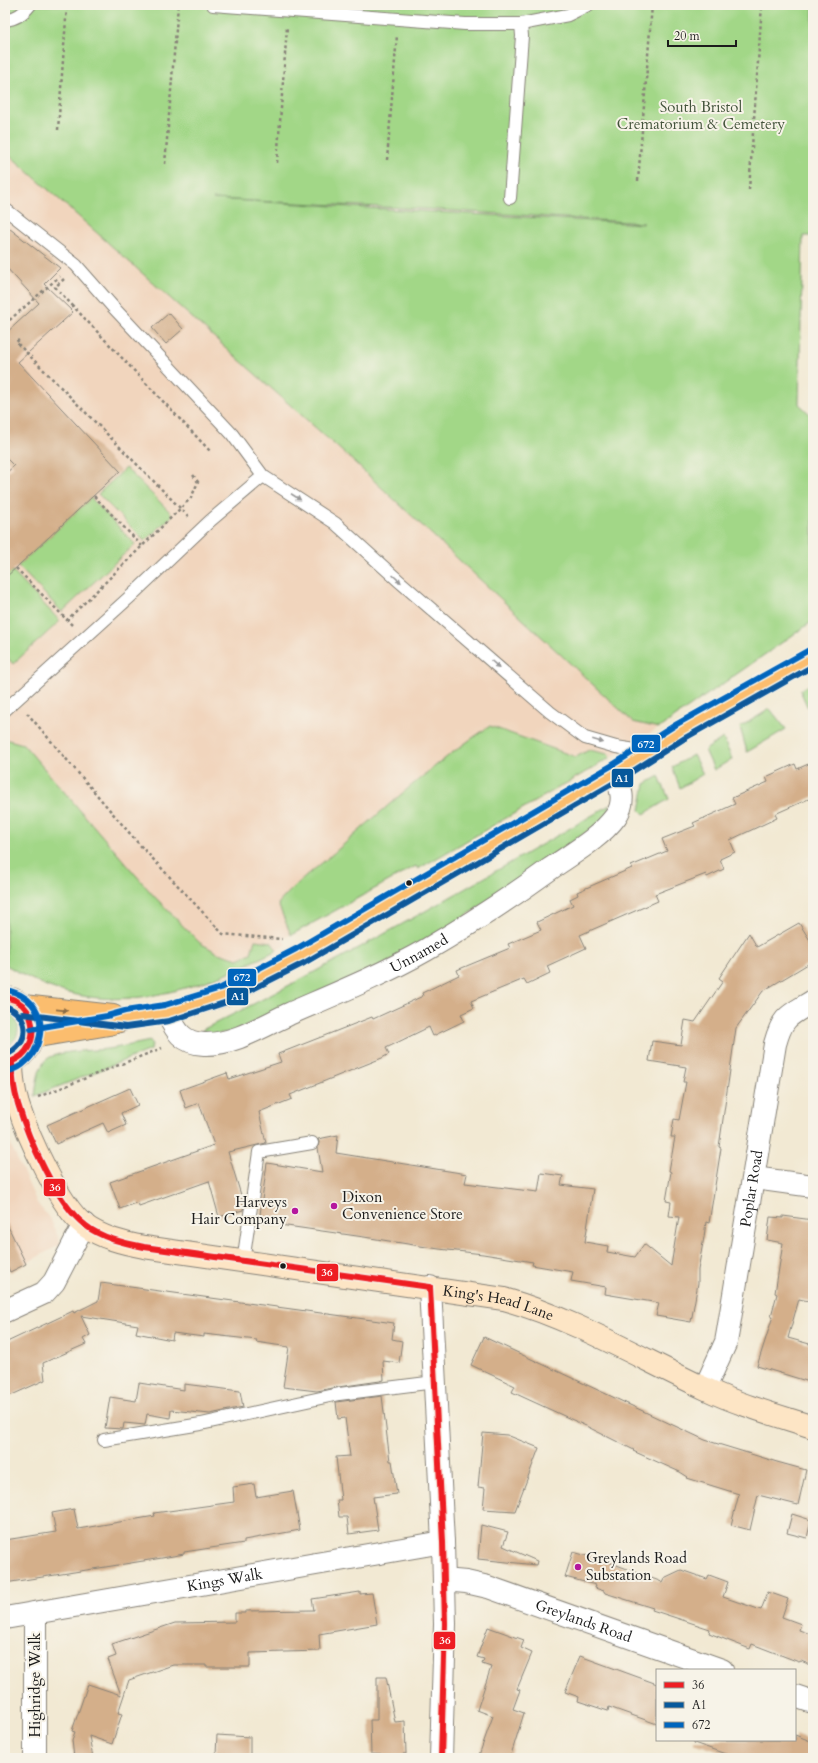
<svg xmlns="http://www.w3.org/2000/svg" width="818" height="1763" viewBox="0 0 818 1763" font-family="Cardo,serif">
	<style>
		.built { fill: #f1d5bd }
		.green { fill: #a2d787; stroke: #5f7a52; fill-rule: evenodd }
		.building { fill: #d4af8a }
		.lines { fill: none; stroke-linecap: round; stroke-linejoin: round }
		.lane-casing { stroke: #878278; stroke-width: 14 }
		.street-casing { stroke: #878278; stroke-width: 24 }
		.secondary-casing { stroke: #878278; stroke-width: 24 }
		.highway-casing { stroke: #878278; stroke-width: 24 }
		.path { stroke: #878278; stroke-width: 2.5; stroke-dasharray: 3 3; stroke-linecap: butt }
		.lane { stroke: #fff; stroke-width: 12 }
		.street { stroke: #fff; stroke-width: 22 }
		.secondary { stroke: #fde5c5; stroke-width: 22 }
		.highway { stroke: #fbbd6e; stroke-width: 22 }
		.bus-1-casing { stroke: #f7f3e8; stroke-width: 9 }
		.bus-2-casing { stroke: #f7f3e8; stroke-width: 9 }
		.bus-3-casing { stroke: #f7f3e8; stroke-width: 9 }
		.bus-1 { stroke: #ee1d23; stroke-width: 6 }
		.bus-2 { stroke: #07589b; stroke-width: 6 }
		.bus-3 { stroke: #0065bd; stroke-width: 6 }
		.oneway { fill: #999 }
		.oneway2 { fill: #8c6c45 }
		.bus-dot { fill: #1c1c1c; stroke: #f7f3e8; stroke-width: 1.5 }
		.poi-dot { fill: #b5179e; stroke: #f7f3e8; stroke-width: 1.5 }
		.labels { text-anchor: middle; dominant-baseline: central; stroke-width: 4; stroke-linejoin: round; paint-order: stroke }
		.park-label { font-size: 15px; fill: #44543c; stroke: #f7f3e8 }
		.street-label { font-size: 15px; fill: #1c1c1c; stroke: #f7f3e8 }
		.poi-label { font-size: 15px; fill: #1c1c1c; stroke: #f7f3e8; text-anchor: start }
		.line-badge { stroke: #f7f3e8; stroke-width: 1.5 }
		.badge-label { font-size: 11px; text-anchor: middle; font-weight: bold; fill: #fff }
	</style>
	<rect width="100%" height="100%" fill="#f7f3e8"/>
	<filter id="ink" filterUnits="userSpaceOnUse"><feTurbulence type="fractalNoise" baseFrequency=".025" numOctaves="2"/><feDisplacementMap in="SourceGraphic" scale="8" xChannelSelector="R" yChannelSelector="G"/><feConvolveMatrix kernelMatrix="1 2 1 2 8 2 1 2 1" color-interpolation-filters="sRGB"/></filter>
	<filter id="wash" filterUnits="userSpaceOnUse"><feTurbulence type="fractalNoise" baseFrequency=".012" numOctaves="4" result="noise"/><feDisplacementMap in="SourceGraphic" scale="16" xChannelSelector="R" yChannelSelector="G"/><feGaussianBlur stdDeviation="0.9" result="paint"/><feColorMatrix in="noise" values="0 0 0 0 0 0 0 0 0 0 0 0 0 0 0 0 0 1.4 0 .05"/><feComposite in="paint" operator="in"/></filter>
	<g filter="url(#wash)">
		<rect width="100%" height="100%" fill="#f2e9d3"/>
		<g class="built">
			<polygon points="5,151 354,462 633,722 659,728 576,779 418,869 416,866 283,939 286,945 256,960 202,984 158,995 124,999 96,998 59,990 31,980 5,964"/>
			<polygon points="5,1132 37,1203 51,1220 61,1244 10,1272 5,1261"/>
		</g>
		<g class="green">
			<path d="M5,5h808v231h-10l-4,168 14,13v204l-154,107 -26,-6 -279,-260 -349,-311zM213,199l211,10 220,14 -1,1z"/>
			<polygon points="126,468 173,515 145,541 98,494"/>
			<polygon points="91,498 135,544 62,612 18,566"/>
			<polygon points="12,571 60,621 13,664 5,655 5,578"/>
			<polygon points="813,683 813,714 811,715 800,690"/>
			<polygon points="770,709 786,729 747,752 740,727"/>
			<path d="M490,726l86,31 13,-7 19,4 2,4 -192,111 -2,-3 -125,69 -13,-31c19,-23 43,-39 65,-59 48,-42 94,-84 147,-119z"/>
			<polygon points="723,738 732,759 714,770 705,750"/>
			<path d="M5,739l18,5 130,151 32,33 15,15 18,10 20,6 13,-6 4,-13 16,2 6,8c-67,34 -144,64 -219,40 -19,-6 -35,-15 -52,-25z"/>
			<polygon points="693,755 703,774 680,788 672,767"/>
			<polygon points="659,776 669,799 644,814 640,810 645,784"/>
			<path d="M610,805l-2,12 -188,131 -188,84 -26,3 -4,-5c139,-69 274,-147 408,-225z"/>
			<path d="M5,1011c18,6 17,29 0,36z"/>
			<path d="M150,1041l2,4 -2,5 -115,46c2,-12 2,-28 12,-37 12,-9 45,-8 60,-10 15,-2 29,-5 43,-8z"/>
		</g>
		<g id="blocks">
			<g class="building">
				<polygon points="5,225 60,268 44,284 73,312 18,362 120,471 5,578 5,474 14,466 5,457 5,334 39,303 5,266"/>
				<polygon points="169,313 183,329 166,344 152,328"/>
				<polygon points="813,762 813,797 775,814 777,818 730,840 735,852 720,859 724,869 707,877 706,874 655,894 658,901 580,935 586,948 547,966 550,973 527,984 524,979 471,1001 474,1008 461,1014 464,1021 433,1036 429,1027 386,1048 389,1054 382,1058 290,1095 292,1099 259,1112 266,1143 228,1152 244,1205 243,1210 219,1217 209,1181 139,1206 138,1202 120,1209 110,1182 214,1145 199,1103 186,1108 180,1090 227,1073 229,1079 281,1062 278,1054 372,1017 373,1019 423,996 422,993 459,975 457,970 510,948 508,944 541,930 537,922 573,905 570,899 578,895 577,892 632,868 631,866 667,851 662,839 695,826 693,823 735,804 732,798 768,782 766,777 795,764 797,769"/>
				<polygon points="799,923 813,945 813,961 763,991 736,1028 719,1147 721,1148 714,1192 709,1223 706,1222 704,1237 698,1270 698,1283 691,1322 656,1316 659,1303 605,1294 606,1287 571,1281 573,1272 532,1265 533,1262 483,1254 439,1249 364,1237 259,1222 267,1163 322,1172 318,1148 319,1142 318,1139 338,1135 336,1153 467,1174 465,1183 538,1192 541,1173 563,1176 561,1185 593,1189 585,1242 608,1246 607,1252 635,1257 644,1244 671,1266 679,1217 669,1216 671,1202 666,1201 671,1172 669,1171 675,1137 671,1137 674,1119 679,1120 686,1082 683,1082 686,1067 649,1061 652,1041 681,1045 685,1020 695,1022 723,981 719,978 749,933 757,947"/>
				<polygon points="130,1088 138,1105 121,1113 126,1125 108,1133 103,1123 56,1144 47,1125"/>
				<polygon points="783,1216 813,1220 813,1302 799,1299 788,1338 813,1345 813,1383 757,1366 773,1316 771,1316 777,1294 775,1293 783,1243 767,1240 770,1217 783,1218"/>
				<polygon points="5,1220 26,1264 10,1272 5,1261"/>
				<polygon points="101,1283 394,1323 392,1339 402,1341 399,1363 383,1361 384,1380 380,1381 338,1387 317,1391 283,1387 289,1347 256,1342 257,1340 204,1334 204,1337 173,1333 172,1340 136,1333 138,1325 81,1316 90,1335 83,1339 86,1344 43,1363 45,1380 5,1398 5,1343 73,1311 74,1313 98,1301"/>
				<polygon points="484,1337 705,1440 777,1462 806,1470 798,1505 758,1495 750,1530 731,1525 739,1494 687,1478 688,1477 680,1472 633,1451 634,1450 586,1426 512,1392 515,1386 471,1365"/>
				<polygon points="139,1383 184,1390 184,1384 240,1391 243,1407 210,1414 171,1410 170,1418 147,1414 145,1425 124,1423 123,1429 105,1428 110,1397 136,1401"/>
				<polygon points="382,1396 390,1461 392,1461 397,1494 373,1497 378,1530 349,1534 347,1517 339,1517 337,1500 341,1500 336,1457 350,1456 345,1418 338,1419 336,1402"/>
				<polygon points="483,1433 507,1435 539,1448 515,1511 483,1509 485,1488 478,1487"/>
				<polygon points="254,1484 256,1497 293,1491 300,1530 244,1540 244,1543 184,1552 184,1554 162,1558 5,1583 5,1540 56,1532 52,1513 74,1509 78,1529 155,1516 154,1513 234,1502 233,1487"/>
				<polygon points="792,1514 811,1520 807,1538 787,1533"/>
				<polygon points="481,1525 508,1532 503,1546 537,1561 536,1565 478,1559"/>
				<polygon points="573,1552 606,1561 662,1582 664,1578 681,1570 707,1579 709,1575 728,1582 723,1597 761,1610 768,1592 788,1599 782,1617 801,1624 799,1630 813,1635 813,1666 801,1661 799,1662 752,1644 750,1649 709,1633 710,1629 652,1610 653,1608 605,1593 604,1591 595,1588 596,1585 565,1577"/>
				<polygon points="360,1592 360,1594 372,1593 377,1624 319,1634 320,1651 250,1653 250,1667 206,1667 206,1665 173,1665 129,1680 118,1713 122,1714 112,1744 89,1736 93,1758 74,1758 72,1740 75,1732 72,1731 88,1684 121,1695 108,1659 116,1656 112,1644 175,1623 235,1622 235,1613 245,1613 245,1611 314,1610 312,1599"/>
				<polygon points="488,1627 524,1640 521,1648 532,1653 517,1689 520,1690 513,1709 524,1713 510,1758 478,1758 493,1716 477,1710 491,1667 482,1664 484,1659 477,1657"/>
				<polygon points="580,1656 657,1684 657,1724 609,1707 608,1711 578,1701 579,1697 565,1692"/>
				<polygon points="377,1677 386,1677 395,1722 405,1721 406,1754 403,1754 403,1758 385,1758 385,1755 371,1754 370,1720 377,1720"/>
				<polygon points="217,1735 250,1737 250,1758 217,1758 217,1754 216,1754"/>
				<polygon points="795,1735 813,1742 813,1758 737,1758 694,1743 694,1740 795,1740"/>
			</g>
		</g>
	</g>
	<g filter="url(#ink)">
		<use href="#blocks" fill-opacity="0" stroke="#878278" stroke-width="1"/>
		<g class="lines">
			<g class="lane-casing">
				<g id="lane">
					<polyline points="213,5 465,24 521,24 568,15 588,5"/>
					<path d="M5,20c10,-1 19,-7 25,-15"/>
					<polyline points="510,198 522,36 521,24"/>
					<polyline points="5,209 76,265 113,307 232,434 263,476 210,521 132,595 5,710"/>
					<polyline points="263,476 335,523 399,581 550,712 585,738 616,747 649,752"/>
					<polyline points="243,1262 259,1152 312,1143"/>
					<polyline points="104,1440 201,1424 339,1394 435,1382"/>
				</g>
			</g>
			<g class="street-casing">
				<g id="street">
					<path id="s1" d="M167,1013c9,18 15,30 37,31 29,1 59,-18 85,-30 46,-20 93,-39 137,-64 43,-25 84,-52 124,-81 23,-16 49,-30 66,-53 10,-14 5,-28 -1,-43"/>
					<polyline points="754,1178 813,1186"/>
					<polyline points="430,1287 443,1542 445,1624 441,1758"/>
					<polyline points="5,1311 44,1293 54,1282 84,1224"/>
					<path id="s2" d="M705,1388l21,-46 2,-11 47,-287c8,-29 14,-28 38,-43"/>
					<path id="s3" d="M444,1580l22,2 22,5 234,83"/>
					<path id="s4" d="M5,1618l438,-76"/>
					<polyline points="795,1696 813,1702"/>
					<polyline points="35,1758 35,1613"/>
				</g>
			</g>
			<g class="secondary-casing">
				<g id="secondary">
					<path id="s5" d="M12,1062c0,15 2,29 6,43 10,31 41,100 66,120 18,13 39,18 60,22l360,52c70,20 134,58 200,89 35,17 72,27 109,39"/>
				</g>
			</g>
			<g class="highway-casing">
				<g id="highway">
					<path d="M5,997c37,7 37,59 0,67"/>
					<polyline points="23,1006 113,1016"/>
					<polyline points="32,1037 109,1024 126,1019 167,1013 224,995 300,956 615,773 681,731 813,657"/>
				</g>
			</g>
			<g class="path">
				<polyline points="58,130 67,5"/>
				<polyline points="387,160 397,35"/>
				<polyline points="277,163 287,27"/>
				<polyline points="165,164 178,5"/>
				<polyline points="638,181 652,5"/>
				<polyline points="749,190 762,5"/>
				<polyline points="64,279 55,287 210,451"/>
				<polyline points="5,324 60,276"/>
				<polyline points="19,340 16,342 189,517"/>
				<polyline points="94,496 142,546"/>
				<polyline points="16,568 67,620"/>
				<polyline points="72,625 67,620 191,498 198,482 193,475"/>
				<polyline points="27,713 138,843 223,934 282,939"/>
				<polyline points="38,1097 162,1048"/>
			</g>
			<use href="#lane" class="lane"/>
			<use href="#street" class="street"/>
			<use href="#secondary" class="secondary"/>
			<use href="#highway" class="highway"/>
			<g class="bus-1-casing">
				<g id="bus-1">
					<path d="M5,997c4,1 8,2 12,4 17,10 20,35 9,50 -5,7 -13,10 -21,13"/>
					<path d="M12,1062c0,14 2,28 6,42 10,34 39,100 67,121 16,13 39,18 59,22l286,40"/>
					<polyline points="430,1287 443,1542 445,1624 441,1758"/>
				</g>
			</g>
			<g class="bus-2-casing">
				<g id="bus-2">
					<path d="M5,1006c26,9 26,39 0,49"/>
					<polyline points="22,1014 126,1027 169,1021 227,1002 304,963 619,780 685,738 813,666"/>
				</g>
			</g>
			<g class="bus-3-casing">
				<g id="bus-3">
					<path d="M8,990c9,3 17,6 24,14 15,18 9,47 -10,61 -4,3 -9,5 -14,6"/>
					<polyline points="31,1029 107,1016 125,1011 165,1005 221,988 296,949 611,766 677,724 809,650"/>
				</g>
			</g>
			<use href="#bus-1" class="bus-1"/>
			<use href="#bus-2" class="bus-2"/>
			<use href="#bus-3" class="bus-3"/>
		</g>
		<defs><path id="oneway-solid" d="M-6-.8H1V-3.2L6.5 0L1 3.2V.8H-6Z"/></defs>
		<g class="oneway">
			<use href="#oneway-solid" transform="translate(296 497) rotate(33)"/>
			<use href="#oneway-solid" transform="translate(397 579) rotate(42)"/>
			<use href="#oneway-solid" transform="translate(495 664) rotate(42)"/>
			<use href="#oneway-solid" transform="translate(598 741) rotate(16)"/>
		</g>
		<use class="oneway2" href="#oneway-solid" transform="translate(62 1010) rotate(6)"/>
	</g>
	<g class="bus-dot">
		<circle cx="409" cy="883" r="3.5"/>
		<circle cx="283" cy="1266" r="3.5"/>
	</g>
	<g class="poi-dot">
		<circle cx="334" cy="1206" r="4"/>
		<circle cx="295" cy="1211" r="4"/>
		<circle cx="578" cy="1567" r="4"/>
	</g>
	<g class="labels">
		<g class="park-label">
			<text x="701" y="107">South Bristol<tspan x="701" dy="17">Crematorium &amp; Cemetery</tspan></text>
		</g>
		<g class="street-label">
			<text stroke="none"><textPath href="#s1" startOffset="286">Unnamed</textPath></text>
			<text stroke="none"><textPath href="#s2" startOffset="206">Poplar Road</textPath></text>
			<text stroke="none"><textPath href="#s5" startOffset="605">King's Head Lane</textPath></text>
			<text stroke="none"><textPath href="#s4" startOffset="223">Kings Walk</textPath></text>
			<text stroke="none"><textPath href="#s3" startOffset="146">Greylands Road</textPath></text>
			<text transform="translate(35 1685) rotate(-90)">Highridge Walk</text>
		</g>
		<g class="poi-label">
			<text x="342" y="1197">Dixon<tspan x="342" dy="17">Convenience Store</tspan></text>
			<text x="287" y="1202" text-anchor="end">Harveys<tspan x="287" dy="17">Hair Company</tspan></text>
			<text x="586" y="1558">Greylands Road<tspan x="586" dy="17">Substation</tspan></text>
		</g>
	</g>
	<g class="line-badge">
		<rect x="631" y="734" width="30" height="19" rx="4" fill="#0065bd"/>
		<rect x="611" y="768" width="23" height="20" rx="4" fill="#07589b"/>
		<rect x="227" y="968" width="30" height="19" rx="4" fill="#0065bd"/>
		<rect x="226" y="987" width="23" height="19" rx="4" fill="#07589b"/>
		<rect x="43" y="1178" width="23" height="19" rx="4" fill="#ee1d23"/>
		<rect x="316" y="1263" width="23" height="19" rx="4" fill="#ee1d23"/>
		<rect x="433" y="1631" width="23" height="19" rx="4" fill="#ee1d23"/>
	</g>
	<g class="badge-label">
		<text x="646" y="748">672</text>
		<text x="622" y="782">A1</text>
		<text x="242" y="981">672</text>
		<text x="238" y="1000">A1</text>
		<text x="55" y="1191">36</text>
		<text x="327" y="1276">36</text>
		<text x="445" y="1644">36</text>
	</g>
	<rect width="818" height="1763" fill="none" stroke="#f7f3e8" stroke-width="20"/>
	<rect x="656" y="1669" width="140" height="72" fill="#f7f3e8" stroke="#9f9d96"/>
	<rect x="664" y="1682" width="20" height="6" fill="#ee1d23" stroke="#9f9d96"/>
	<text x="692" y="1689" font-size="12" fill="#1c1c1c">36</text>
	<rect x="664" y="1702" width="20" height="6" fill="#07589b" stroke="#9f9d96"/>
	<text x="692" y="1709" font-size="12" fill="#1c1c1c">A1</text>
	<rect x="664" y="1722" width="20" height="6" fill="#0065bd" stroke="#9f9d96"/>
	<text x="692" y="1729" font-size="12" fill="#1c1c1c">672</text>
	<path d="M668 40v6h68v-6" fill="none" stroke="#1c1c1c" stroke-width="2"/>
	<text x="674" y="40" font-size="12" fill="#1c1c1c" stroke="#f7f3e8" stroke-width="3" paint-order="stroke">20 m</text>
</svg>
